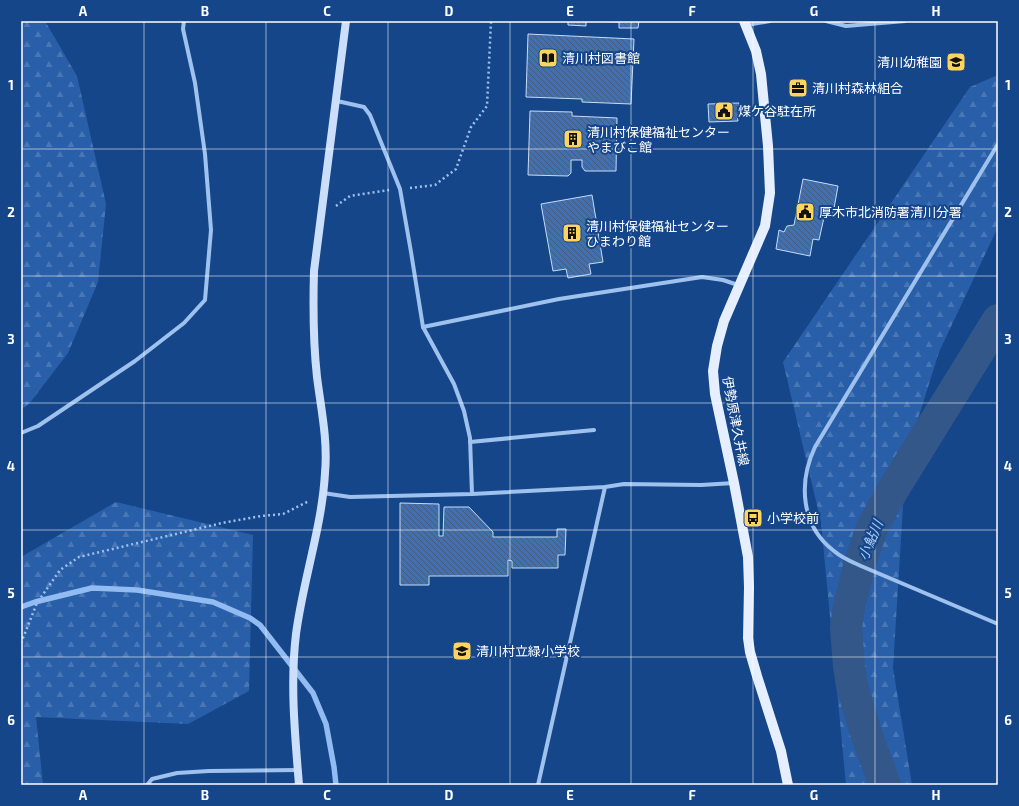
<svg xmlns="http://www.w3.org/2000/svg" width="1019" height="806" viewBox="0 0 1019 806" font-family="'Exo 2','Noto Sans JP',sans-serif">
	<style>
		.forest { fill: url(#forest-firs) }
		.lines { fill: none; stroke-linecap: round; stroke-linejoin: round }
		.stream { stroke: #91bbf1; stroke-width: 5.5 }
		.river { stroke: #335789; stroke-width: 32 }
		.building { fill: url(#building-back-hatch); stroke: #c5dcfa }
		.path { stroke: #9fc1ee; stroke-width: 2.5; stroke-dasharray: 2 3; stroke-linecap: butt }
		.street { stroke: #9fc1ee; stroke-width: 4 }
		.secondary { stroke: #ccdffa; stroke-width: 8 }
		.primary { stroke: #e6efff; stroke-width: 10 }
		.grid { fill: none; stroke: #fff; stroke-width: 1; stroke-opacity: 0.55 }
		.labels { text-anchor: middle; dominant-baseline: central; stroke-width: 4; stroke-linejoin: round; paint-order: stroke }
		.poi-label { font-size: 13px; fill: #fff; stroke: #16468a; text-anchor: start }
		.street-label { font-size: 13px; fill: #fff; stroke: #16468a }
		.water-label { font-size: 14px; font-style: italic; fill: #aacbf6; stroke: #16468a }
		.neatline { fill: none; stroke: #fff; stroke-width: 1.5 }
		.grid-label { font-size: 13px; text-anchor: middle; font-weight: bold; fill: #fff }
	</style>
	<defs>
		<pattern id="forest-firs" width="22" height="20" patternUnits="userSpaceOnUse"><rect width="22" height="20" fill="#295fa8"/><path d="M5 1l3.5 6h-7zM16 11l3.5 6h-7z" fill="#4977b5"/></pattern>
		<pattern id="building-back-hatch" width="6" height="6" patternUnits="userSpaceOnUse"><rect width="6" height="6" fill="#3f70b2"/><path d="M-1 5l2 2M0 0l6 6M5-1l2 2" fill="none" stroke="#465c7a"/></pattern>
	</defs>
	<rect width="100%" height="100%" fill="#16468a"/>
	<g class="forest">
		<polygon points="21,21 45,21 77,76 106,204 98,282 68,353 29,404 21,409"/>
		<polygon points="998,75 998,227 939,352 906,457 893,668 912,785 846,785 821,522 783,362 970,87"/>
		<polygon points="116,502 253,535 249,691 188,724 36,717 43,785 21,785 21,557"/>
	</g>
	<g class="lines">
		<polyline class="stream" points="21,607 35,602 92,588 137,590 213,602 250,618 260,625 313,693 326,724 334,767 336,785"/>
		<polyline class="river" points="885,785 866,733 852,686 849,666 846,628 849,607 860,563 872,528 891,493 998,320"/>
	</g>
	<g class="building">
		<polygon points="568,21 586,21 586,26 568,25"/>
		<polygon points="593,21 639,21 638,28 619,28 619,22"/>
		<polygon points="528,34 634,39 631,104 582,102 582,99 526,97"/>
		<polygon points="739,103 739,114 737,115 738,121 709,122 708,104"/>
		<polygon points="530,111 572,112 572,116 617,118 616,171 585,171 582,167 582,160 571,160 571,173 568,176 528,175"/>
		<polygon points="803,179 838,186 833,214 825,213 819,240 813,239 810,256 776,249 779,230 784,232 787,226 794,225"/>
		<polygon points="592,195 603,262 589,264 591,274 568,278 566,269 553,271 541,204"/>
		<polygon points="400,503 439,504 439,536 443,536 444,507 469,507 493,532 493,537 557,537 557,529 566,529 565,555 558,555 558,568 512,568 512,561 508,560 508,576 429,576 429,585 400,585"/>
	</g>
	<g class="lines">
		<g class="path">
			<polyline points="410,188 435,185 456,169 471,127 487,106 491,21"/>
			<polyline points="336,206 350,196 389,190"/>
			<polyline points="21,643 37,603 60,570 79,557 222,523 261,516 283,514 309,501"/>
		</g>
		<g class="street">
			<polyline points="826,21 846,26 905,21"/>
			<polyline points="747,25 770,21"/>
			<polyline points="337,101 364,107 370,115 400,189 411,252 423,327 454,384 464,411 470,438 472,494"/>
			<path d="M998,144l-183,303c-17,36 -14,79 19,104 8,7 18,11 27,15l137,58"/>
			<polyline points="423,327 559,299 702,277 723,280 738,285"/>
			<polyline points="21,433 38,426 135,361 184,323 205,300 211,230 205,154 195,83 183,29 184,21"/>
			<polyline points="470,442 594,430"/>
			<polyline points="323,493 350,497 472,494 605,487 624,484 701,485 734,483"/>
			<polyline points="147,785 152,779 177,773 209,771 298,770"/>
			<polyline points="538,785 605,487"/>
		</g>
		<path class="secondary" d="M299,785c-4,-50 -9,-101 -3,-151 7,-54 26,-107 29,-161 3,-33 -4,-64 -8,-96 -4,-36 -4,-71 -3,-106l32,-250"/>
		<polyline class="primary" points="744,21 756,51 761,74 768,146 770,193 765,226 724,321 717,346 713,371 715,394 734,483 748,557 749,587 748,638 750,652 757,676 781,751 788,785"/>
	</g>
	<path class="grid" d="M144,21v764M266,21v764M388,21v764M510,21v764M631,21v764M753,21v764M875,21v764M21,149h977M21,276h977M21,403h977M21,530h977M21,657h977"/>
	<defs>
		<g id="library-square" transform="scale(1)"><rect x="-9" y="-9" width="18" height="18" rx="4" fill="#ffd45c" stroke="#16468a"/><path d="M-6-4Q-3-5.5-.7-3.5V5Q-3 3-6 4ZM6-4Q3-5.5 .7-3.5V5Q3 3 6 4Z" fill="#111"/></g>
		<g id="school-square" transform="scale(1)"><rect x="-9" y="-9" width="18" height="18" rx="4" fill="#ffd45c" stroke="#16468a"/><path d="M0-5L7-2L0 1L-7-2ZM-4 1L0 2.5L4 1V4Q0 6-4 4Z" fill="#111"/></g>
		<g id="office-square" transform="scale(1)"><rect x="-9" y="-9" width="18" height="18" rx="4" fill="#ffd45c" stroke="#16468a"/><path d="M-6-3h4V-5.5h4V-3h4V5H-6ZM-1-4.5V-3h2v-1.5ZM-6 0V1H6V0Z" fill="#111"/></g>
		<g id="civic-square" transform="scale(1)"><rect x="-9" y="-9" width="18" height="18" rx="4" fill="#ffd45c" stroke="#16468a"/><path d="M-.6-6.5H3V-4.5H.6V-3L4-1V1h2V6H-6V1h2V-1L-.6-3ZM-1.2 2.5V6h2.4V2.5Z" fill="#111"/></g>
		<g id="building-square" transform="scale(1)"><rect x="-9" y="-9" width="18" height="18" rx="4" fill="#ffd45c" stroke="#16468a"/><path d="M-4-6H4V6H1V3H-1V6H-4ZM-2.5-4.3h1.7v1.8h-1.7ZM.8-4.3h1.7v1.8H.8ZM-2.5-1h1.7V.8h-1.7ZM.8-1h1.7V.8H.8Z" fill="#111"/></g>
		<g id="bus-square" transform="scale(1)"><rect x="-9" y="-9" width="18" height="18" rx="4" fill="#ffd45c" stroke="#16468a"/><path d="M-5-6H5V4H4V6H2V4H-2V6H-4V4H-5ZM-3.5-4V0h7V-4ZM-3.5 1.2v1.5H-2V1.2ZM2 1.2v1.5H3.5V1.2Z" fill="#111"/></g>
	</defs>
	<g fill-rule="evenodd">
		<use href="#library-square" x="548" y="58"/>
		<use href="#school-square" x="956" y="62"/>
		<use href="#office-square" x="798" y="88"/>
		<use href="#civic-square" x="724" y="111"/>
		<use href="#building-square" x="573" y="139"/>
		<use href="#civic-square" x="805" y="212"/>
		<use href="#building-square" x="572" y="233"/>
		<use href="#bus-square" x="753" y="518"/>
		<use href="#school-square" x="462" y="651"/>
	</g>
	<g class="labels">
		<g class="poi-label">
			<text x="562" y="58">清川村図書館</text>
			<text x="942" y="62" text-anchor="end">清川幼稚園</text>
			<text x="812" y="88">清川村森林組合</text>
			<text x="738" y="111">煤ケ谷駐在所</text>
			<text x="587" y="132">清川村保健福祉センター<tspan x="587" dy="15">やまびこ館</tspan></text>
			<text x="819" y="212">厚木市北消防署清川分署</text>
			<text x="586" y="226">清川村保健福祉センター<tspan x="586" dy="15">ひまわり館</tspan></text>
			<text x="767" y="518">小学校前</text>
			<text x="476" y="651">清川村立緑小学校</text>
		</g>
		<g class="street-label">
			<text transform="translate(736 421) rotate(79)">伊勢原津久井線</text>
		</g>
		<g class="water-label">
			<text transform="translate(870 540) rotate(-67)">小鮎川</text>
		</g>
	</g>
	<rect width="1019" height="806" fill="none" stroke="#16468a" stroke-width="44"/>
	<rect x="22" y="22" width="975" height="762" class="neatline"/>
	<g class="grid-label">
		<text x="83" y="16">A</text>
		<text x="205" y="16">B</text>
		<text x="327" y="16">C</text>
		<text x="449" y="16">D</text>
		<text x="570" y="16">E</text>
		<text x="692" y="16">F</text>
		<text x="814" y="16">G</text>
		<text x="936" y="16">H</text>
		<text x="11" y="90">1</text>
		<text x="1008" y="90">1</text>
		<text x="11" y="217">2</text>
		<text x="1008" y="217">2</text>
		<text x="11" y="344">3</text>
		<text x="1008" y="344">3</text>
		<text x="11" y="471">4</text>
		<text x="1008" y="471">4</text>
		<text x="11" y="598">5</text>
		<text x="1008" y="598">5</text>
		<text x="11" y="725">6</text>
		<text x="1008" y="725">6</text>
		<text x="83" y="800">A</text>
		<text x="205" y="800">B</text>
		<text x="327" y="800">C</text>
		<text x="449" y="800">D</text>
		<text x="570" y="800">E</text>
		<text x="692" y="800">F</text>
		<text x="814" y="800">G</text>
		<text x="936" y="800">H</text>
	</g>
</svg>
